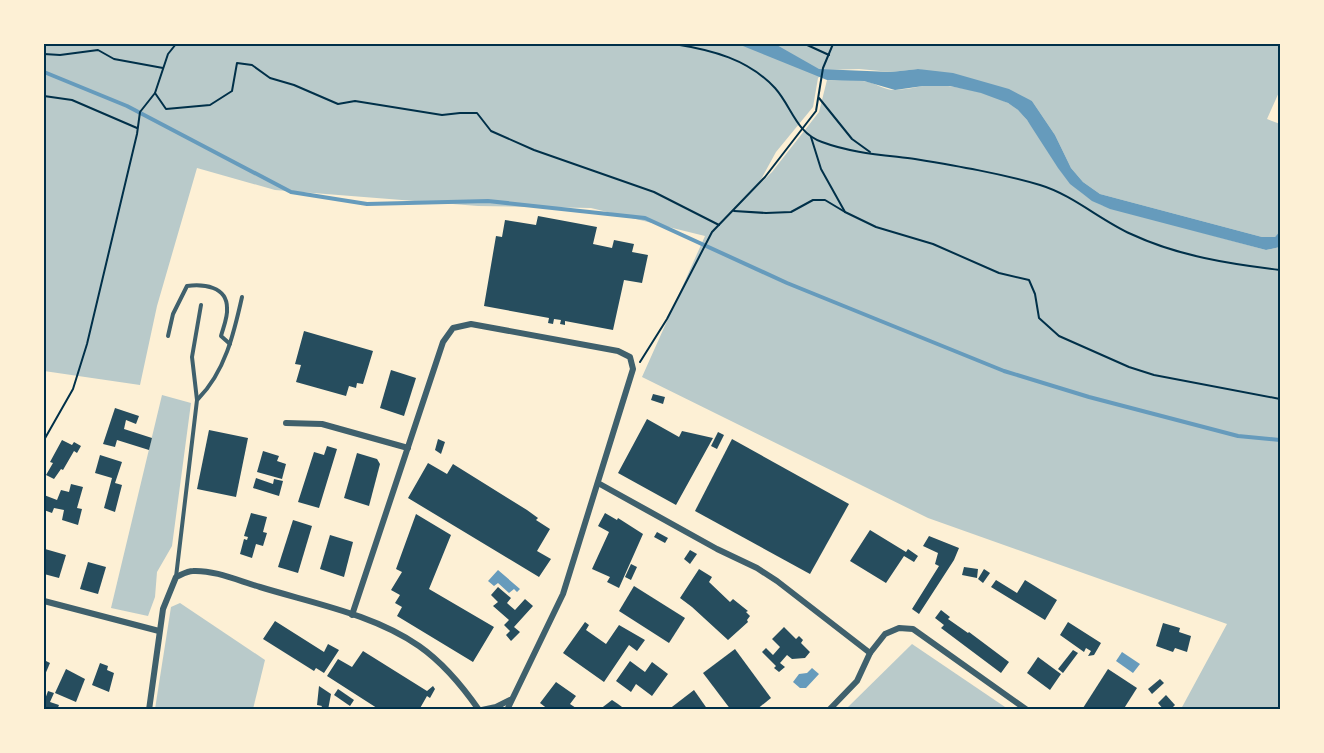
<svg xmlns="http://www.w3.org/2000/svg" width="1324" height="753" viewBox="0 0 1324 753" font-family="Overpass,sans-serif">
	<style>
		.green { fill: #b9caca }
		.water { fill: #669bbc }
		.lines { fill: none; stroke-linecap: round; stroke-linejoin: round }
		.stream { stroke: #669bbc; stroke-width: 4 }
		.building { fill: #264d5e }
		.path { stroke: #003049; stroke-width: 2 }
		.service { stroke: #3f606c; stroke-width: 4 }
		.minor { stroke: #3f606c; stroke-width: 6 }
		.neatline { fill: none; stroke: #003049; stroke-width: 2 }
	</style>
	<rect width="100%" height="100%" fill="#fdf0d5"/>
	<g class="green">
		<path d="M44,44h1236v46l-13,29 13,5v107l-5,6h-13l-162,-43 -17,-12 -12,-14 -16,-33 -23,-34 -114,-32 -27,3 -32,-3 -32,1 -9,8 -5,29 -37,45 -17,31 -21,22 34,-33 47,-60 8,-32c12,1 24,-1 36,1 11,1 21,9 31,9 12,0 25,-4 37,-5 25,0 73,9 90,28 31,35 35,69 80,92l165,45 14,-3v462h-99l46,-85 -299,-106 -286,-141 63,-141 -114,-28 -113,-2 -203,-16 -78,-22 -40,138 -17,79 -96,-14z"/>
		<polygon points="162,395 191,403 172,546 157,572 155,597 148,616 111,608"/>
		<polygon points="180,603 265,660 253,709 155,709 171,607"/>
		<polygon points="912,644 1008,709 846,709"/>
	</g>
	<g class="water">
		<polygon points="738,44 775,44 819,69 891,72 918,69 953,73 1009,89 1032,101 1055,135 1071,168 1083,182 1100,194 1262,237 1275,237 1280,231 1280,247 1266,250 1110,209 1092,201 1070,184 1058,168 1027,120 1018,110 1008,103 981,93 950,86 923,86 895,90 864,81 827,80"/>
		<polygon points="498,570 520,589 517,592 514,589 509,593 498,583 494,586 488,581"/>
		<polygon points="1122,652 1140,664 1133,673 1116,661"/>
		<polygon points="812,668 819,674 806,688 800,688 793,682 799,674 807,673"/>
	</g>
	<g class="lines">
		<polyline class="stream" points="44,72 127,106 291,192 367,204 488,201 645,218 787,283 1004,371 1089,397 1238,436 1280,440"/>
	</g>
	<g class="building">
		<polygon points="538,216 597,227 593,244 612,248 614,240 634,244 632,252 648,255 642,283 624,280 613,330 565,321 565,325 560,324 561,320 554,319 553,324 548,323 549,318 484,306 496,236 502,237 505,220 536,225"/>
		<polygon points="304,331 373,351 363,384 357,383 356,388 349,386 346,396 296,382 301,365 295,364"/>
		<polygon points="391,370 416,378 404,416 380,408"/>
		<polygon points="653,394 665,397 663,404 651,400"/>
		<polygon points="115,408 139,416 136,424 126,420 124,429 152,438 149,450 117,440 115,447 103,444"/>
		<polygon points="647,419 679,437 682,431 713,438 676,505 618,473"/>
		<polygon points="209,430 248,438 236,497 197,489"/>
		<polygon points="718,432 724,435 717,449 711,446"/>
		<polygon points="438,439 445,442 441,454 435,450"/>
		<polygon points="732,439 849,504 810,574 695,511"/>
		<polygon points="62,440 72,445 74,442 81,446 77,453 74,451 63,470 61,469 54,479 46,475 53,463 50,462"/>
		<polygon points="327,446 337,449 319,508 298,502 314,452 324,455"/>
		<polygon points="263,451 279,456 277,461 286,464 282,479 257,472"/>
		<polygon points="357,453 377,459 380,464 369,506 344,498"/>
		<polygon points="100,455 122,462 115,483 122,485 115,512 104,508 112,478 95,473"/>
		<polygon points="428,463 447,474 453,464 527,510 538,518 536,520 550,529 537,551 551,559 539,577 408,498"/>
		<polygon points="256,478 273,484 274,479 283,481 279,496 253,488"/>
		<polygon points="71,484 83,487 77,508 82,509 78,525 62,520 64,510 54,508 52,513 44,510 44,495 57,500 61,490 69,492"/>
		<polygon points="251,513 267,517 263,532 267,533 263,546 256,544 252,558 240,554 244,539 247,540 248,537 244,536"/>
		<polygon points="605,513 617,520 618,518 643,534 619,588 607,582 610,577 592,569 609,532 598,526"/>
		<polygon points="416,514 451,535 429,589 494,627 473,662 397,616 402,607 395,603 400,595 391,590 402,572 396,569"/>
		<polygon points="293,520 312,526 298,573 278,567"/>
		<polygon points="870,530 906,552 908,549 918,556 914,562 904,556 886,583 850,561"/>
		<polygon points="657,532 668,538 665,543 654,537"/>
		<polygon points="330,535 353,542 344,577 320,569"/>
		<polygon points="929,536 959,548 954,560 919,614 912,609 939,566 935,564 938,553 923,546"/>
		<polygon points="45,549 66,555 59,578 44,574"/>
		<polygon points="690,550 697,554 690,564 684,559"/>
		<polygon points="88,562 106,567 98,594 80,589"/>
		<polygon points="631,564 637,567 631,580 625,577"/>
		<polygon points="964,567 978,569 977,578 962,575"/>
		<polygon points="699,569 712,577 709,582 730,602 733,599 748,611 746,612 750,616 747,620 748,622 728,640 692,607 680,598"/>
		<polygon points="984,569 990,573 983,583 978,579"/>
		<polygon points="996,580 1017,593 1025,580 1057,600 1045,620 991,587"/>
		<polygon points="634,586 685,618 669,643 619,611"/>
		<polygon points="498,587 511,598 507,603 515,610 525,599 533,606 514,627 520,632 511,641 506,635 510,631 504,625 509,620 493,606 498,602 491,595"/>
		<polygon points="941,610 950,617 948,619 968,633 969,632 1009,662 1001,673 941,628 944,625 935,618"/>
		<polygon points="275,621 324,652 328,644 339,650 324,673 316,668 314,671 263,639"/>
		<polygon points="585,622 589,625 586,630 606,644 619,625 645,640 637,651 629,645 604,682 563,653"/>
		<polygon points="1068,622 1101,643 1094,655 1088,656 1091,651 1086,648 1084,652 1060,635"/>
		<polygon points="1163,623 1180,628 1179,632 1191,636 1187,652 1175,648 1173,652 1156,646"/>
		<polygon points="784,627 796,639 799,636 803,640 801,643 810,652 805,658 792,659 787,655 780,663 785,667 779,672 774,668 776,666 762,652 766,648 773,655 780,647 772,639"/>
		<polygon points="735,649 771,698 756,710 731,710 703,673"/>
		<polygon points="1073,650 1078,653 1063,673 1058,669"/>
		<polygon points="363,651 427,691 433,686 435,689 430,698 427,696 419,710 380,710 327,676 338,659 352,667"/>
		<polygon points="1038,657 1061,674 1050,690 1027,673"/>
		<polygon points="44,660 50,663 44,677"/>
		<polygon points="630,661 645,672 652,662 668,674 652,696 636,684 631,692 616,681"/>
		<polygon points="100,663 108,666 107,670 114,673 109,692 92,685"/>
		<polygon points="66,669 85,679 76,702 55,693"/>
		<polygon points="1108,669 1137,688 1123,710 1085,710 1083,708"/>
		<polygon points="1160,679 1164,683 1152,694 1148,689"/>
		<polygon points="556,682 576,696 570,704 579,710 549,710 540,703"/>
		<polygon points="319,686 331,694 328,710 321,708 322,706 317,705"/>
		<polygon points="338,689 354,700 350,706 334,695"/>
		<polygon points="694,690 708,710 668,710"/>
		<polygon points="48,691 54,693 50,702 59,705 57,710 47,707 46,709 44,708 44,702"/>
		<polygon points="1166,695 1175,705 1170,710 1164,710 1158,703"/>
		<polygon points="612,700 618,704 626,710 599,710"/>
	</g>
	<g class="lines">
		<g class="path">
			<path d="M674,44c38,6 74,15 101,44 17,19 21,45 47,54 29,11 62,13 93,17 42,7 84,14 125,26 33,10 60,35 91,49 47,22 99,30 149,36"/>
			<polyline points="805,44 829,55"/>
			<polyline points="44,54 60,55 98,50 114,59 163,68"/>
			<polyline points="155,93 166,109 210,105 232,91 237,63 252,65 270,78 294,85 338,104 355,101 442,115 460,113 477,113 491,131 534,150 654,192 719,225"/>
			<polyline points="44,96 72,100 137,128"/>
			<polyline points="819,98 852,139 870,152"/>
			<polyline points="811,137 821,169 845,212 876,227 933,244 999,273 1029,280 1035,294 1039,318 1059,336 1129,367 1154,375 1280,399"/>
			<polyline points="734,211 766,213 791,212 813,200 825,200 845,212"/>
			<polyline points="640,362 667,319 712,232 765,177 816,111 823,68 833,44"/>
			<polyline points="44,440 73,389 87,344 137,134 140,112 155,93 168,54 176,44"/>
		</g>
		<g class="service">
			<path d="M168,336l5,-22 14,-28c16,-2 40,0 40,22 1,9 -4,20 -6,28l9,8"/>
			<path d="M198,399c27,-27 36,-66 44,-102"/>
			<polyline points="176,577 197,400 192,357 201,305"/>
		</g>
		<g class="minor">
			<polyline points="286,423 322,424 408,448"/>
			<polyline points="598,483 717,549 757,568 777,581 870,653"/>
			<polyline points="44,601 159,631"/>
			<polyline points="352,615 443,342 453,328 471,324 618,351 630,357 633,369 563,594 507,710"/>
			<path d="M149,710l14,-101 13,-32c5,-2 11,-6 17,-6 22,-1 46,10 67,16 52,16 113,27 159,59 23,16 44,41 60,64"/>
			<polyline points="482,710 496,707 510,700"/>
			<polyline points="829,710 857,681 870,653 885,634 899,628 913,629 1027,710"/>
		</g>
	</g>
	<rect width="1324" height="753" fill="none" stroke="#fdf0d5" stroke-width="90"/>
	<rect x="45" y="45" width="1234" height="663" class="neatline"/>
</svg>
